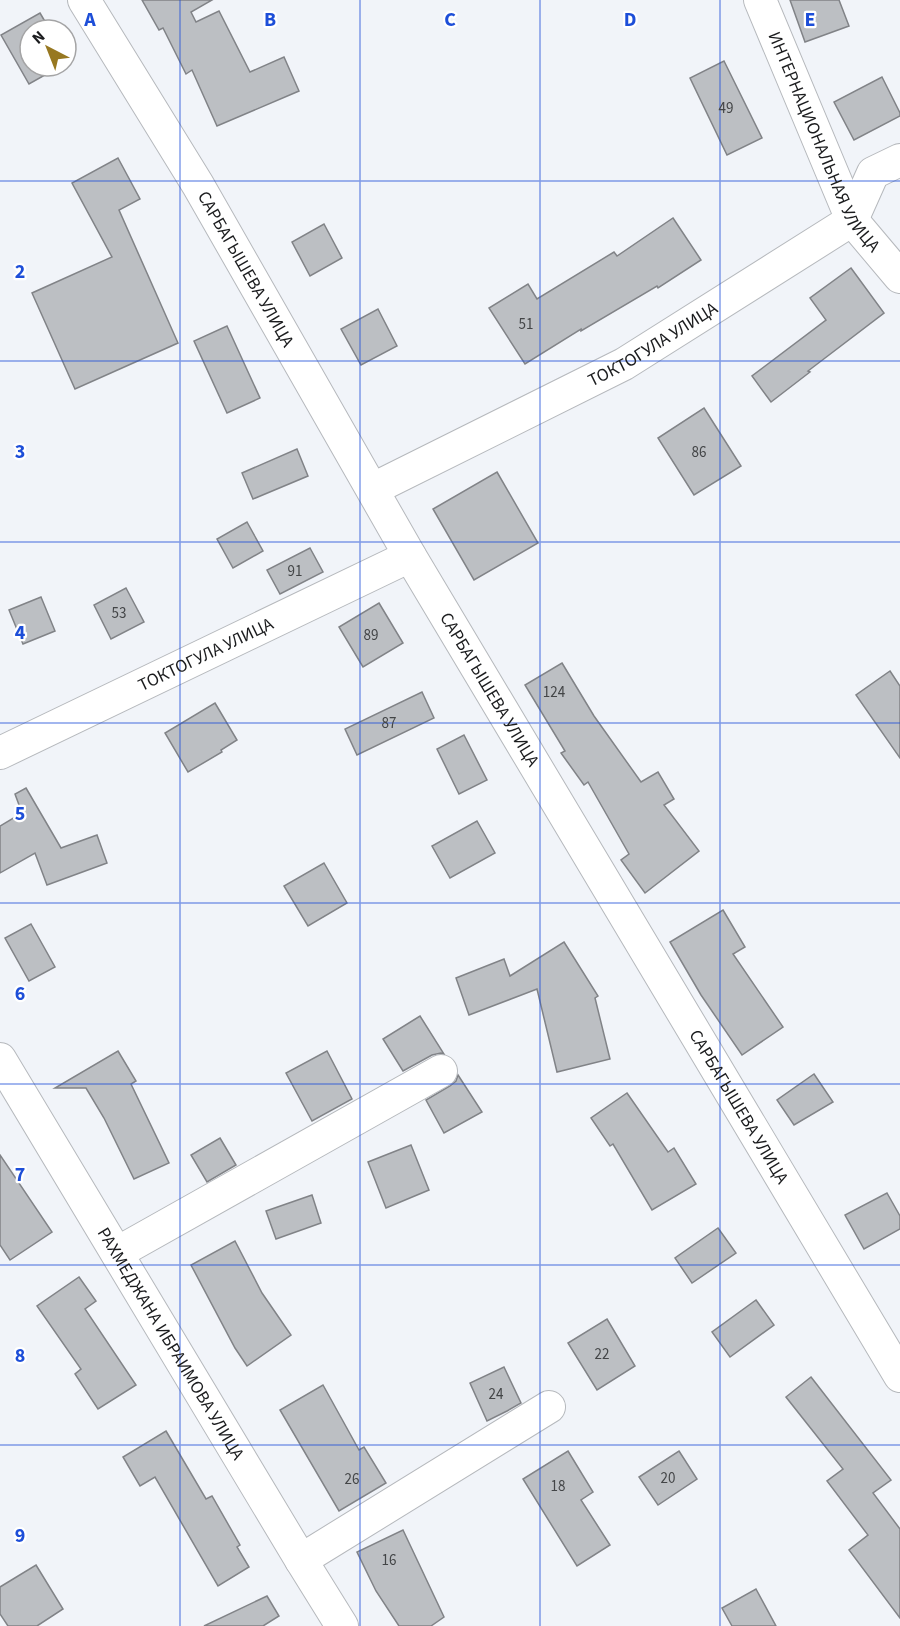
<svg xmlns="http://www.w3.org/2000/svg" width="900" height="1626" viewBox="0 0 900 1626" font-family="'Source Sans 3',sans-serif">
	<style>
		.building { fill: #bcbfc3; stroke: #818387; stroke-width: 1.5 }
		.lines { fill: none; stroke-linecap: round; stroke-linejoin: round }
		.minor-casing { stroke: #b6b9bd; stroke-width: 34 }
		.minor { stroke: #fff; stroke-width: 32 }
		.grid { fill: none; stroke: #1d4ed8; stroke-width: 1.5; stroke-opacity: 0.55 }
		.labels { text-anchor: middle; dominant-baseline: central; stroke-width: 4.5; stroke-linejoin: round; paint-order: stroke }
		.number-label { font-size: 15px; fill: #434547 }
		.street-label { font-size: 18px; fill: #1b1c1e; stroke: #fff }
		.grid-label { font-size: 20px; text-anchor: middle; font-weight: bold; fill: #1d4ed8; stroke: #fff; stroke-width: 4.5; stroke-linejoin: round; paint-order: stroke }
	</style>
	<rect width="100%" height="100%" fill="#f1f4f9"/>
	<g class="building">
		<polygon points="142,0 212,0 191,12 196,22 219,11 250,72 284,57 299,91 217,126 192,70 186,74 163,28 159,30"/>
		<polygon points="790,0 839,0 849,26 805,42"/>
		<polygon points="40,13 50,30 30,30 30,66 61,66 29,84 1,35"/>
		<polygon points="724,61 762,138 727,155 690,78"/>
		<polygon points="882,77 900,113 900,116 854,140 834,102"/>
		<polygon points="118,158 140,199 119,210 178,343 75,389 32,293 112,257 72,183"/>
		<polygon points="673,218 701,260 658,288 657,286 581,331 581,329 525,364 489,308 528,284 537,299 614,252 617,256"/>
		<polygon points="324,224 342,258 310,276 292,242"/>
		<polygon points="851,268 884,313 808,371 810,372 771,402 752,376 826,320 810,298"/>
		<polygon points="378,309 397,346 361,365 341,329"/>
		<polygon points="227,326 260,398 227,413 194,341"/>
		<polygon points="704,408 741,466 694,495 658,438"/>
		<polygon points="297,449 308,476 253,499 242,473"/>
		<polygon points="497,472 538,543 474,580 433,509"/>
		<polygon points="247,522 263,551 233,568 217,539"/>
		<polygon points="310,548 323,572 280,594 267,570"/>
		<polygon points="126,588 144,622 111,639 94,605"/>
		<polygon points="41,597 55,631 23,644 9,610"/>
		<polygon points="379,603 403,643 363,667 339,627"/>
		<polygon points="562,663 594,716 641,782 658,772 674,799 664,805 699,851 645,893 621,860 629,854 588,782 584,785 561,753 565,751 525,685"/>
		<polygon points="890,671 900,686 900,758 856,695"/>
		<polygon points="422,692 434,718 357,755 345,729"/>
		<polygon points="215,703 237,740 221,750 222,752 188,772 165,733"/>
		<polygon points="464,735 487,780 459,794 437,749"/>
		<polygon points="26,788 61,848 97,835 107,863 47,885 35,853 0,873 0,826 22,813 15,794"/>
		<polygon points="477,821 495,853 450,878 432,846"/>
		<polygon points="324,863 347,903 308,926 284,886"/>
		<polygon points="723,910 745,947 733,954 783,1027 742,1055 701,995 670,942"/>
		<polygon points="31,924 55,967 29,981 5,938"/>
		<polygon points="564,942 598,996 595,998 610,1059 557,1072 537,989 469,1015 456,978 504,959 510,976"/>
		<polygon points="420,1016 444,1054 441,1053 432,1055 403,1071 383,1039"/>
		<polygon points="118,1051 136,1081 131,1084 169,1163 134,1179 104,1118 86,1088 55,1088"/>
		<polygon points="327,1051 352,1099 312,1121 286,1073"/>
		<polygon points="814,1074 833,1102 794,1125 777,1100"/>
		<polygon points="458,1075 482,1112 444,1133 426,1100 450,1086 456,1081"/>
		<polygon points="627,1093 668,1152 674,1148 696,1184 652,1210 613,1144 610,1146 591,1118"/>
		<polygon points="220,1138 236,1165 207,1182 191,1155"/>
		<polygon points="411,1145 429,1190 386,1208 368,1162"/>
		<polygon points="0,1155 52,1232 10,1260 0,1245"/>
		<polygon points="887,1193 900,1216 900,1229 864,1249 845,1215"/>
		<polygon points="312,1195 321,1223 276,1239 266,1211"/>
		<polygon points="718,1228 736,1253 692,1283 675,1258"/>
		<polygon points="235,1241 262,1293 291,1335 247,1366 235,1348 191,1265"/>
		<polygon points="79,1277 96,1301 85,1309 136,1385 98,1409 75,1374 81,1369 37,1306"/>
		<polygon points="756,1300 774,1325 730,1357 712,1332"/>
		<polygon points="607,1319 635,1366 597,1390 568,1343"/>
		<polygon points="504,1367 521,1403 507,1411 487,1421 470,1383"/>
		<polygon points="811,1377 891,1480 873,1493 900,1529 900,1618 849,1550 868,1535 827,1481 843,1469 786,1397"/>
		<polygon points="323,1385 359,1450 364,1447 386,1483 339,1511 280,1410"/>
		<polygon points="166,1431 206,1499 212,1496 240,1545 237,1547 249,1567 218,1586 155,1477 140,1486 123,1457"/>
		<polygon points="568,1451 593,1492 581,1500 610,1545 577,1566 523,1479"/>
		<polygon points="679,1451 697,1479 658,1505 639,1477"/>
		<polygon points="403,1530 444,1617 431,1626 399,1626 376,1591 357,1552"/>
		<polygon points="36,1565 63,1609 37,1626 8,1626 0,1614 0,1587"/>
		<polygon points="756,1589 776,1626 732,1626 722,1608"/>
		<polygon points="267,1596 279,1616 263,1626 204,1626"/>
	</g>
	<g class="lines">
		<g class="minor-casing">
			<g id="minor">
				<path id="s1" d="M84,0l114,185 212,371 490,820"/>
				<path id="s2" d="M760,0l92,220 48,57"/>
				<path id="s3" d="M373,489l251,-125 228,-144 21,-47 27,-13"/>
				<path id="s4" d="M0,753l410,-197"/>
				<path id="s5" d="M0,1059l301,501 41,66"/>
				<polyline points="117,1253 441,1071"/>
				<polyline points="301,1560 549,1407"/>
			</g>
		</g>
		<use href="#minor" class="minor"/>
	</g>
	<path class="grid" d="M180,0v1626M360,0v1626M540,0v1626M720,0v1626M0,181h900M0,361h900M0,542h900M0,723h900M0,903h900M0,1084h900M0,1265h900M0,1445h900"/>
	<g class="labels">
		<g class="number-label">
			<text x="726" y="108">49</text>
			<text x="526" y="324">51</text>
			<text x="699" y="452">86</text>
			<text x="295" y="571">91</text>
			<text x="119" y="613">53</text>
			<text x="371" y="635">89</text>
			<text x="554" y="692">124</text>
			<text x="389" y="723">87</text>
			<text x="602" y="1354">22</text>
			<text x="496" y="1394">24</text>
			<text x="668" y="1478">20</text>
			<text x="352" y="1479">26</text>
			<text x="558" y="1486">18</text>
			<text x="389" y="1560">16</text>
		</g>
		<g class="street-label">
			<text stroke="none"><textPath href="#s2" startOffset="156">ИНТЕРНАЦИОНАЛЬНАЯ УЛИЦА</textPath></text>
			<text stroke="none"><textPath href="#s1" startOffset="314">САРБАГЫШЕВА УЛИЦА</textPath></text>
			<text stroke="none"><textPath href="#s3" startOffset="315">ТОКТОГУЛА УЛИЦА</textPath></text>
			<text stroke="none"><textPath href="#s4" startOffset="228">ТОКТОГУЛА УЛИЦА</textPath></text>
			<text stroke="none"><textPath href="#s1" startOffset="800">САРБАГЫШЕВА УЛИЦА</textPath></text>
			<text stroke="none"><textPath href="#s1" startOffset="1286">САРБАГЫШЕВА УЛИЦА</textPath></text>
			<text stroke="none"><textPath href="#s5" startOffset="332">РАХМЕДЖАНА ИБРАИМОВА УЛИЦА</textPath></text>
		</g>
	</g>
	<g class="grid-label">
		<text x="90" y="26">A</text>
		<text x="270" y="26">B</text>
		<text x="450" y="26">C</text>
		<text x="630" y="26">D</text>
		<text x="810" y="26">E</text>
		<text x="20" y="278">2</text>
		<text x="20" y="458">3</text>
		<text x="20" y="639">4</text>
		<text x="20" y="820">5</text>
		<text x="20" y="1000">6</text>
		<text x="20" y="1181">7</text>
		<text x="20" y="1362">8</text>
		<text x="20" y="1542">9</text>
	</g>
	<g transform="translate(48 48) rotate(318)"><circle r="28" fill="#ffffff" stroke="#a4a4a5" stroke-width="1.5"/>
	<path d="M0-4.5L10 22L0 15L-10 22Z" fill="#977821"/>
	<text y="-9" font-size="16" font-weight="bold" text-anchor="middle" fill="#1b1c1e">N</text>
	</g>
</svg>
